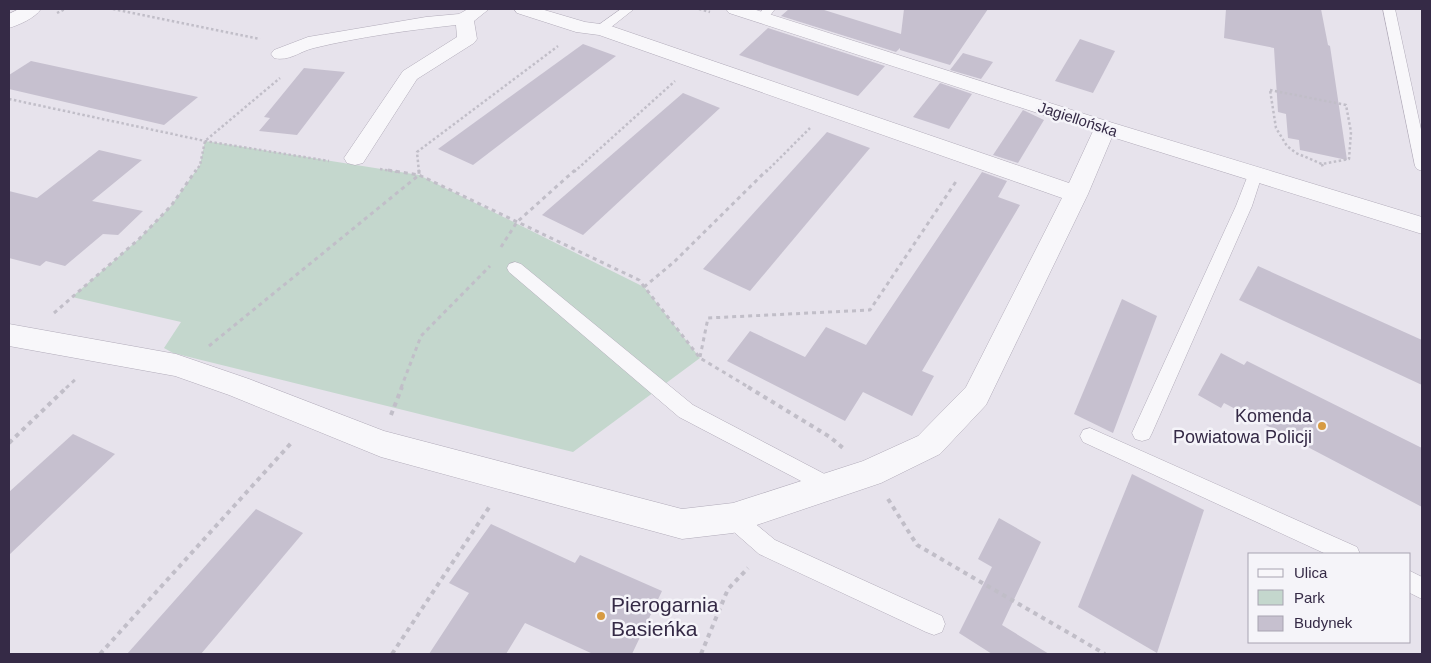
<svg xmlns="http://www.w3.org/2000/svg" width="1431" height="663" viewBox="0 0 1431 663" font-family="Helvetica,sans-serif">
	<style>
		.green { fill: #c4d7cd }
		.building { fill: #c6c0cf }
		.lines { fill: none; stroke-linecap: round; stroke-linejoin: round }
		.service-casing { stroke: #b2acba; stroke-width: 1 }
		.minor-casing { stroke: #b2acba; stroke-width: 1 }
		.path-far2 { stroke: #c1bec8; stroke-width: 2.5; stroke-dasharray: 2.5 2.5; stroke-linecap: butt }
		.path-far1 { stroke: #c1bec8; stroke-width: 3; stroke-dasharray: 4 4; stroke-linecap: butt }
		.path { stroke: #c1bec8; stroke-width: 4; stroke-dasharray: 4.5 4.5; stroke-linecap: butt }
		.service { fill: #f8f7fa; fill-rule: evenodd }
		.minor { fill: #f8f7fa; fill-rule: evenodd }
		.poi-dot { fill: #d79b43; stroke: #f5f4f9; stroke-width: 2 }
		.labels { text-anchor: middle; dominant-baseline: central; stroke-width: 5; stroke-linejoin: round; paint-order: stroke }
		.far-street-label { font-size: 15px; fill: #352a46; stroke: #f5f4f9 }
		.poi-label { font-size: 18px; fill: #352a46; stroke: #f5f4f9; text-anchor: end }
		.near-poi-label { font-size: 21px; fill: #352a46; stroke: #f5f4f9; text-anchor: start }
	</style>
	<rect width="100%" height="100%" fill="#e7e3ec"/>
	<polygon class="green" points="205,141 419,175 644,287 700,358 573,452 173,353 164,348 181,322 72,297 139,239 171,206 200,165"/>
	<g class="building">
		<polygon points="789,9 821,9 901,34 904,9 988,9 950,65 900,50 900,48 896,52 781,16"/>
		<polygon points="1226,9 1321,9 1328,45 1330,46 1347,160 1300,150 1299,140 1288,138 1286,114 1278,112 1274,48 1224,38"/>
		<polygon points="768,28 885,66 858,96 739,55"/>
		<polygon points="1080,39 1115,51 1093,93 1055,81"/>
		<polygon points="583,44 616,56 473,165 438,149"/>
		<polygon points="963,53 993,62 981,79 950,70"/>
		<polygon points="31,61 198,97 164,125 9,89 9,75"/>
		<polygon points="304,68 345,72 297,135 259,131 270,118 264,117"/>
		<polygon points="940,83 972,94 949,129 913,117"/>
		<polygon points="683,93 720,108 583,235 542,215"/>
		<polygon points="1023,110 1044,120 1018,163 993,155"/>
		<polygon points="827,132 870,148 750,291 703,269"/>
		<polygon points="99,150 142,160 92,201 143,211 118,235 103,234 65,266 46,261 40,266 9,258 9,191 37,198"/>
		<polygon points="982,172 1007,181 998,197 1020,205 922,371 934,376 912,416 863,392 845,421 727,361 750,331 805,357 826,327 866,345"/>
		<polygon points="1258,266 1422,340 1422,385 1239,300"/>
		<polygon points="1122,299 1157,316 1113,433 1074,414"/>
		<polygon points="1221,353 1244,365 1247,361 1422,448 1422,507 1224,403 1221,408 1198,395"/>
		<polygon points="73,434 115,454 9,555 9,492"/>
		<polygon points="1132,474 1204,510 1157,653 1078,607"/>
		<polygon points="256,509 303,533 201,654 127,654"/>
		<polygon points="999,518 1041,542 1002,625 1049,654 992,654 959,633 992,567 978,559"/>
		<polygon points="491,524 575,563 580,555 662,591 632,654 593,654 525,623 506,654 429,654 469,593 449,583"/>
	</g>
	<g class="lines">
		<g class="service-casing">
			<g id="service">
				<polygon points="621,9 634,9 605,32 597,32 595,29 597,26"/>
				<polygon points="763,9 775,9 766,21 758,21 756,18"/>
				<polygon points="1383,9 1395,9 1422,134 1422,171 1417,169 1415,166"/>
				<polygon points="1255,170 1260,172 1262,175 1252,206 1152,433 1149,439 1142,441 1135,439 1132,433 1236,206 1248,175 1250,172"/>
				<polygon points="515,262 521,264 693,405 836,480 839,486 836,492 829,495 822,492 679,417 509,272 507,268 509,264"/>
				<polygon points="1090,428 1357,547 1360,554 1326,554 1083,442 1080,436 1083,430"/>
				<polygon points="733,508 740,511 775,540 942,616 945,624 942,632 934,635 926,632 759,554 726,525 723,518 726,511"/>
				<polygon points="1410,571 1422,577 1422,599 1410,593"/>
			</g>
		</g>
		<g class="minor-casing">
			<g id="minor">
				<path d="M19,9h22c-6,9 -22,16 -32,19v-14z"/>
				<path d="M468,9h21l-15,12 3,18 -3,4 -57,36 -54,84 -8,2 -8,-2 -3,-5 59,-87 54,-34 -1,-12c-46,5 -97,12 -142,23 -14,3 -25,14 -40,10l-3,-4 3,-4 34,-13 118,-20 33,-3z"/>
				<polygon points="514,9 541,9 585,22 608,25 1069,183 1093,131 729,13 726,9 753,9 1113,123 1422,217 1422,234 1112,137 1088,194 986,405 940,454 881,483 733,533 682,539 381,457 229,395 175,376 9,346 9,324 176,354 249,379 384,431 682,509 733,503 863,461 918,436 966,387 1062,198 599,35 576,32 517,13"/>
			</g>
		</g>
		<g class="path-far2">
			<polyline points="113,9 260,39"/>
			<polyline points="699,9 710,12"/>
			<polyline points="57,13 65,9"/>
			<polygon points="1270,90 1346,105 1351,132 1349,159 1322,164 1296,153 1287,146 1276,128"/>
			<polyline points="9,99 205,141 329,161"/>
			<polyline points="1322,164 1323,168"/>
			<polyline points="380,169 397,172"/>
			<polyline points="195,172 200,165 205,141 280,78"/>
			<polyline points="419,172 417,152 558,46"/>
			<polyline points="574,172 675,81"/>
			<polyline points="766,172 810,128"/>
		</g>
		<g class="path-far1">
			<polyline points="388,170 419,175 639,280 700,358 750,388"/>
			<polyline points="501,247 517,222 575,170"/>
			<polyline points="644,287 674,262 767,170"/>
			<polyline points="54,313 139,239 171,206 196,170"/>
			<polyline points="209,346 419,175 419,170"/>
			<polyline points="700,357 708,318 870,310 957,180"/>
			<polyline points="66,388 77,378"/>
			<polyline points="401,388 421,336 490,266"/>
		</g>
		<g class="path">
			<polyline points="748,387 830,437 843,448"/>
			<polyline points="391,415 402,387"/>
			<polyline points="9,443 67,387"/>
			<polyline points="888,499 917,545 1105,654"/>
			<polyline points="100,654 293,441"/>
			<polyline points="392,654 490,506"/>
			<polyline points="701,654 728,589 748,568"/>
		</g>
		<use href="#service" class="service"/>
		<use href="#minor" class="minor"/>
	</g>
	<g class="poi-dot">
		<circle cx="1322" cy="426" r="5"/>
		<circle cx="601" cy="616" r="5"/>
	</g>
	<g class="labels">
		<g class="far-street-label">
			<text transform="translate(1078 119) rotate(18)">Jagiellońska</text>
		</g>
		<g class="poi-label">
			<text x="1312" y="416">Komenda<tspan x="1312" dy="21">Powiatowa Policji</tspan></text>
		</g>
		<g class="near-poi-label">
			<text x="611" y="604">Pierogarnia<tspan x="611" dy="24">Basieńka</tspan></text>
		</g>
	</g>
	<rect width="1431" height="663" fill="none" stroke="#352a46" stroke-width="20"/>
	<rect x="1248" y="553" width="162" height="90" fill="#f5f4f9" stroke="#a8a3b1"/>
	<rect x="1258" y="569" width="25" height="8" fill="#f8f7fa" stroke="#a8a3b1"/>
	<text x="1294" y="578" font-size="15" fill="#352a46">Ulica</text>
	<rect x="1258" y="590" width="25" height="15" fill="#c4d7cd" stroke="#a8a3b1"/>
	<text x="1294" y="603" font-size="15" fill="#352a46">Park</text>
	<rect x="1258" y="616" width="25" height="15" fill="#c6c0cf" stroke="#a8a3b1"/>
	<text x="1294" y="628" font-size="15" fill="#352a46">Budynek</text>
</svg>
